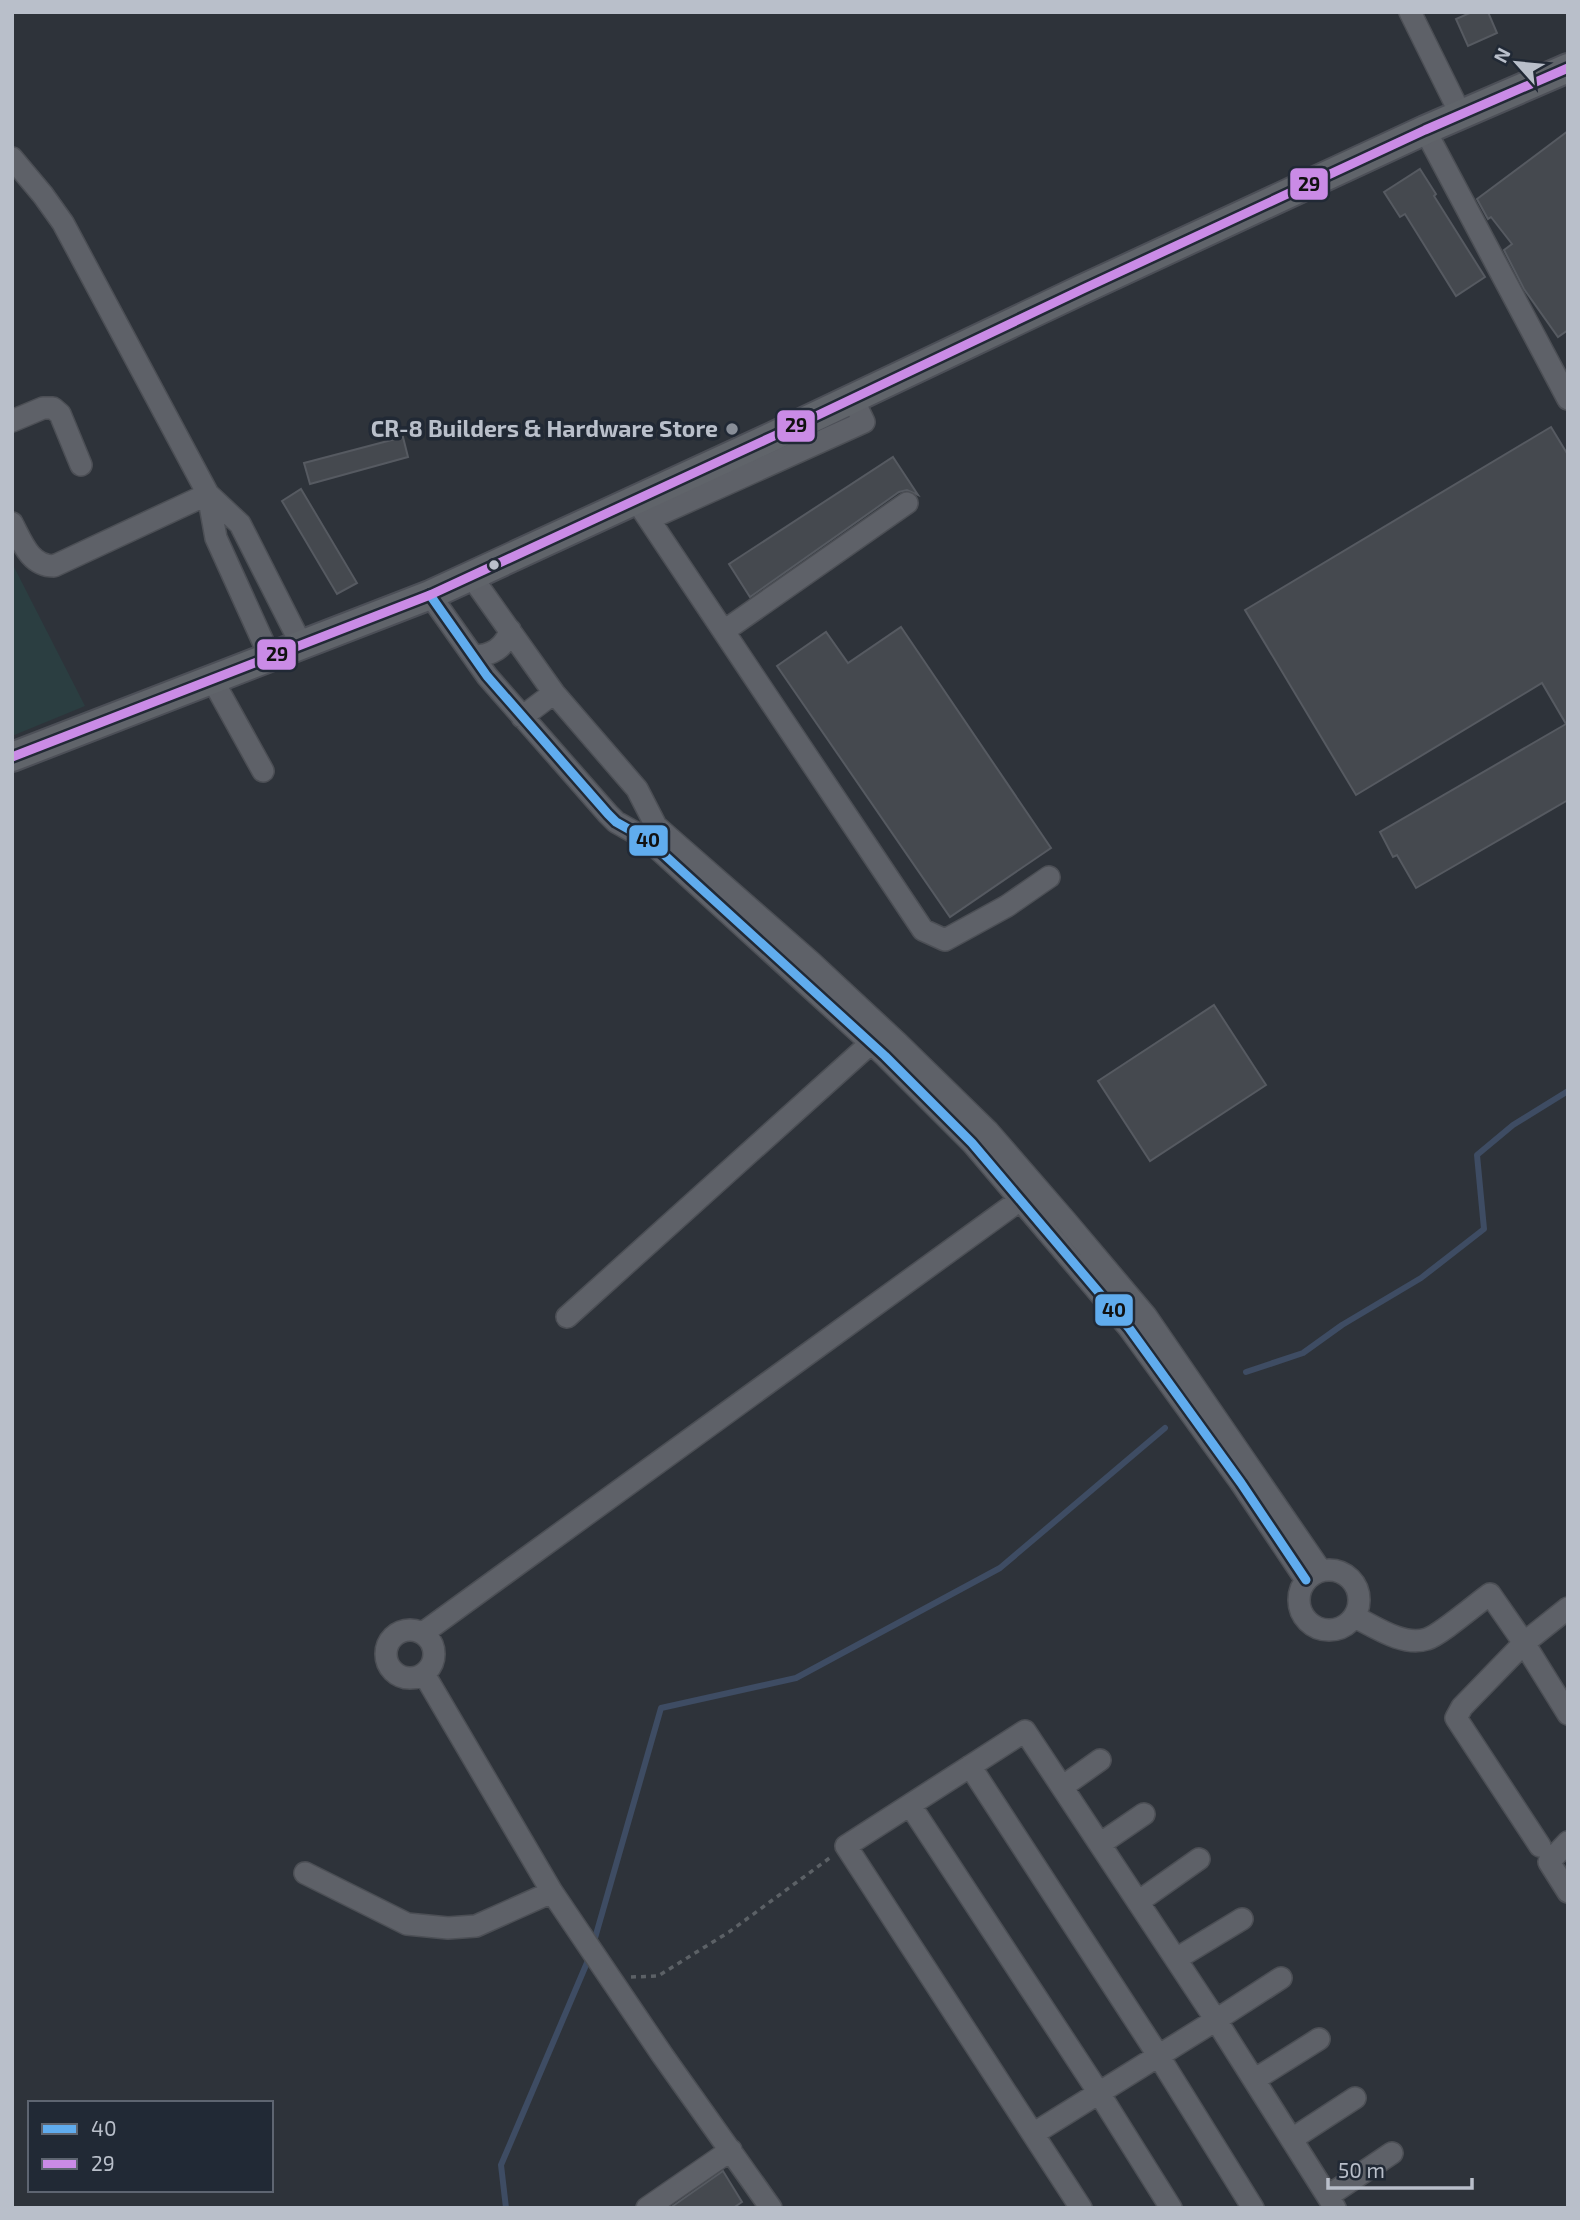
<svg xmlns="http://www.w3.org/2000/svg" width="1580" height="2220" viewBox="0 0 1580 2220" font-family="'Exo 2',sans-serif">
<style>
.green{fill:#2b3e41}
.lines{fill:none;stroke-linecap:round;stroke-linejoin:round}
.stream{stroke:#3e4c63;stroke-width:6}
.building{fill:#45494f;stroke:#565a61;stroke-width:2}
.minor-casing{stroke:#4c4f55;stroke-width:24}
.major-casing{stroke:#4c4f57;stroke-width:32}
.path{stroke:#5c6166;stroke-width:3.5;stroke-dasharray:5 5;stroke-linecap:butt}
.minor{stroke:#5e6168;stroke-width:21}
.major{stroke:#60646a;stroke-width:28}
.bus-1-casing{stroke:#212935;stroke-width:14}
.bus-2-casing{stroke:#212935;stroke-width:14}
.bus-1{stroke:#60acee;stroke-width:9}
.bus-2{stroke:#ca8be6;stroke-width:9}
.poi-dot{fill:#888e98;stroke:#212935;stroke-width:2.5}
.bus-dot{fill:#b9bfca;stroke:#212935;stroke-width:2.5}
.labels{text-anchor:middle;stroke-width:7;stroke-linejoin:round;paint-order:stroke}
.poi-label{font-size:23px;font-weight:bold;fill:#b9bfca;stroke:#212935;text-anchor:end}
.line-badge{stroke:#212935;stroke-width:2.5}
.pale-badge-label{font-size:19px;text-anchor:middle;font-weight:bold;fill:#111}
</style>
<rect width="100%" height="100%" fill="#2e333a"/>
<path class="green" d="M12 563 85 706 12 736Z"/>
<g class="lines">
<path class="stream" d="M1246 1372 1303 1353 1342 1325 1421 1278 1484 1229 1477 1155 1513 1125 1568 1091
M593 1945 661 1708 796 1678 1000 1568 1165 1428
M506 2208 501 2165 589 1958"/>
</g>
<path class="building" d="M1472 12H1488L1497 33 1468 46 1456 19Z
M1568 131V330L1558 337 1524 289 1504 250 1512 244 1491 217 1488 219 1477 199Z
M1420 169 1436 194 1434 196 1485 277 1456 296 1405 214 1400 217 1384 192Z
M1551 427 1568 455V800L1416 888 1397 855 1393 857 1380 832 1566 724 1542 683 1356 795 1245 610Z
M403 437 408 457 310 484 304 463Z
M893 457 918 495 907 490 899 492 750 597 729 564Z
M301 489 357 583 337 594 282 501Z
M901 627 1051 848 950 917 777 666 826 632 848 663Z
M1214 1005 1266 1085 1150 1161 1098 1081Z
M723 2171 742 2202 733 2208H670Z"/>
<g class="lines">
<g class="minor-casing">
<path id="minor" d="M1410 12 1461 115
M1425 130 1568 399
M12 158 43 195 63 223 208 494 216 538 270 657
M12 421 43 408H53L60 414 81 465
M208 494 240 524 301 644
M636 500 923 930 945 940 1007 906 1049 877
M649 519 864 422 853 399
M12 523C22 542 30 566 54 566L208 494
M471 576 554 693 637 789 656 826 811 962 899 1044 988 1131 1066 1221 1146 1316 1321 1571
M430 595 487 676 608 814 616 822 648 840 885 1056 972 1143 1129 1328 1241 1483 1306 1580
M724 631 907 503
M473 656C491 656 505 648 510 630
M212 679 263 771
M522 717 554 693
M567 1317 871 1043
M1299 1600a30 30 0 1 1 60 0a30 30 0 1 1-60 0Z
M1355 1617C1375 1627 1404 1647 1427 1639 1440 1635 1476 1604 1490 1594L1524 1643 1568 1608
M386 1654a24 24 0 1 1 48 0a24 24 0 1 1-48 0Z
M423 1633 1031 1192
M424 1674 552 1892 663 2056 771 2208
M970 1766 1158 2055 1253 2208
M1062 1787 1100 1760
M910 1805 1099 2093 1171 2208
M1568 1842 1549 1862 1568 1892
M1100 1844 1144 1814
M1540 1846 1456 1718 1462 1707 1524 1643 1568 1714
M305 1873 407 1924 448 1928 476 1926 552 1892
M1138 1902 1199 1859
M1176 1959 1242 1919
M1254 2080 1319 2039
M1033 2134 1216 2020 1335 2208
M1292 2139 1355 2098
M1328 2196 1392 2153
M647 2208 731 2150
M1081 2208 846 1846 1025 1731 1216 2020 1281 1978"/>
</g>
<g class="major-casing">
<path id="major" d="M12 757 430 595 774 436 1083 289 1425 130 1568 68"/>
</g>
<path class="path" d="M631 1977 658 1976 729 1932 831 1857"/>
<use href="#minor" class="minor"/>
<use href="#major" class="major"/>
<g class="bus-1-casing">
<path id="bus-1" d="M430 595 487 676 608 814 616 822 648 840 885 1056 972 1143 1129 1328 1241 1483 1306 1580"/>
</g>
<g class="bus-2-casing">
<path id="bus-2" d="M12 757 430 595 774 436 1083 289 1425 130 1568 68"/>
</g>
<use href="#bus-1" class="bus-1"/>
<use href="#bus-2" class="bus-2"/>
</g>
<circle class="poi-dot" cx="732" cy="429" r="7"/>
<circle class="bus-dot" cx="494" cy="565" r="6"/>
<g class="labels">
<g class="poi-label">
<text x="718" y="437">CR-8 Builders &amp; Hardware Store</text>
</g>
</g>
<g class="line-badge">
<rect x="1289" y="167" width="40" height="34" rx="7" fill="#ca8be6"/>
<rect x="776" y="409" width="40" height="34" rx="7" fill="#ca8be6"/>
<rect x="256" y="638" width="41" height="33" rx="7" fill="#ca8be6"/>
<rect x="628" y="824" width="41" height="33" rx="7" fill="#60acee"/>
<rect x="1094" y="1293" width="40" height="34" rx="7" fill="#60acee"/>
</g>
<g class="pale-badge-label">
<text x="1309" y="191">29</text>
<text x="796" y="432">29</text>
<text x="277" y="661">29</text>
<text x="648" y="847">40</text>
<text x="1114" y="1317">40</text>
</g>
<rect width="1580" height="2220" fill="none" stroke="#b9bfca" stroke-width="28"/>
<rect x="28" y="2101" width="245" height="91" fill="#212935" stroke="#5e6571" stroke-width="2"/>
<rect x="42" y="2124" width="35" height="10" fill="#60acee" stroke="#5e6571" stroke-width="2"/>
<text x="91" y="2136" font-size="21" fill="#b9bfca">40</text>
<rect x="42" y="2159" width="35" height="10" fill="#ca8be6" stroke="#5e6571" stroke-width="2"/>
<text x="91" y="2171" font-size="21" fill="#b9bfca">29</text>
<g transform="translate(1517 63) rotate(297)" stroke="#212935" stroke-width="5" paint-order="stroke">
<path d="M0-5L12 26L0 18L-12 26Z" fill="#b9bfca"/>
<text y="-10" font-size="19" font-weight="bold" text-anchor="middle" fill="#b9bfca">N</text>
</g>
<path d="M1328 2178v10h144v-10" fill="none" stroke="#b9bfca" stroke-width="3.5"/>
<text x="1338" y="2178" font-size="21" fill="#b9bfca" stroke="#212935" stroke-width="5" paint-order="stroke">50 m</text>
</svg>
